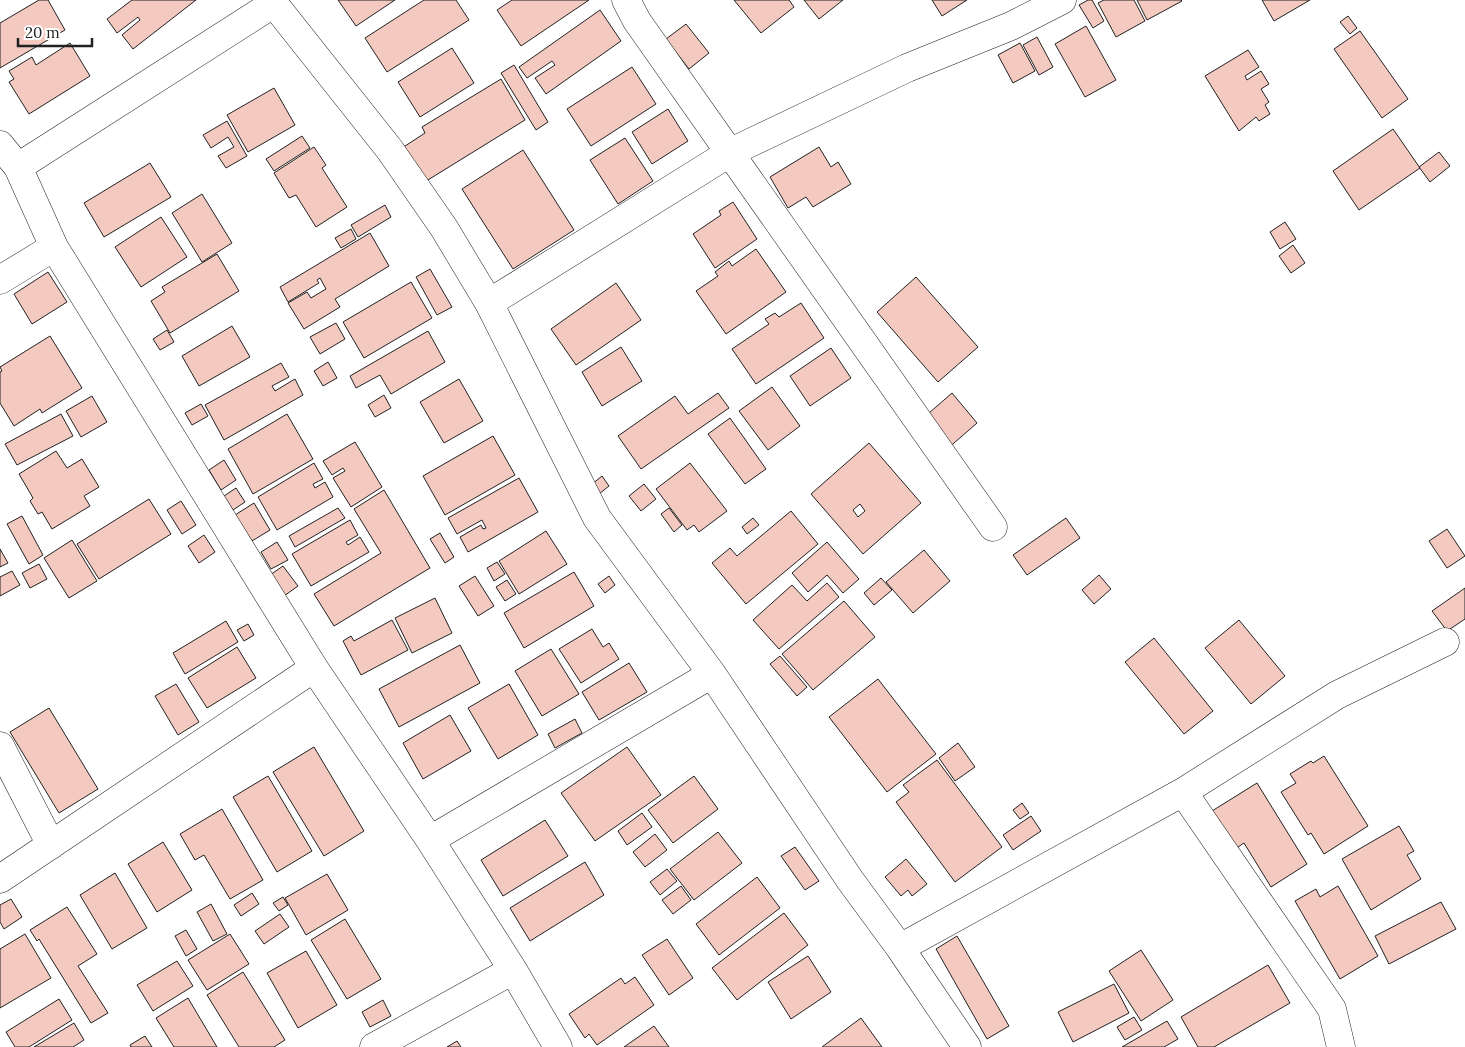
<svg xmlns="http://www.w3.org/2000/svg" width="1465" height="1047" viewBox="0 0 1465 1047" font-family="Lora,serif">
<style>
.building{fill:#f3c9c0;stroke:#222;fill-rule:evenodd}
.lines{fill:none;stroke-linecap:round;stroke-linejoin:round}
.minor-casing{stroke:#222;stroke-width:29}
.minor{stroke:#fff;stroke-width:28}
</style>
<rect width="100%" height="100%" fill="#fff"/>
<path class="building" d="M39 0H48L65 30 0 68V23Z
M132 0H196L133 49 122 35 140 20 138 17 117 33 107 19Z
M338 0H395L356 26Z
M424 0H456L469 20 387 72 365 38Z
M512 0H589L521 46 497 10Z
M734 0H789L794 7 761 33Z
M804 0H843L819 19Z
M932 0H967L942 16Z
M1088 0H1092L1104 21 1093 28 1079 5Z
M1104 0H1134L1145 21 1116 37 1098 3Z
M1137 0H1181L1182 1 1147 20Z
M1262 0H1310L1274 21Z
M600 10 621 41 546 94 535 78 555 65 552 61 527 78 519 67Z
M1348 16 1357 28 1350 34 1340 22Z
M686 24 709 53 689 69 666 39Z
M1086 26 1116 80 1085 97 1055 44Z
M1360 31 1408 99 1382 118 1334 49Z
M1037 37 1053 67 1039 75 1023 45Z
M70 43 90 76 29 114 9 82 14 79 9 71 32 57 36 65Z
M1020 43 1035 71 1013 83 998 55Z
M452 48 474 83 420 117 398 82Z
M1248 50 1259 67 1245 76 1247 80 1261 71 1269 84 1261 89 1269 102 1265 105 1270 114 1259 121 1256 117 1239 131 1205 76Z
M514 65 548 122 536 130 501 73Z
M632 67 656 104 591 146 567 109Z
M501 79 525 120 423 183 402 148 425 133 422 127Z
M274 88 295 125 248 152 227 115Z
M668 109 688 141 652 164 632 132Z
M227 121 247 156 226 168 218 156 234 147 228 137 211 148 203 135Z
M1393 129 1420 168 1359 210 1333 171Z
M302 136 310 148 274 171 266 159Z
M625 138 653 181 618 204 590 160Z
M314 147 326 165 322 168 347 207 316 227 296 195 289 198 274 173Z
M819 147 831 167 838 162 851 184 813 207 806 197 788 208 770 177Z
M523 150 574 230 513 269 462 189Z
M1439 152 1450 166 1430 182 1419 167Z
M150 163 171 197 104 237 84 203Z
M202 194 232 243 202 262 172 213Z
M733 202 757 239 715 268 693 234 721 215 719 211Z
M385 205 391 217 358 237 351 225Z
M161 217 187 257 141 287 115 247Z
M1285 222 1296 239 1280 249 1270 232Z
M351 229 356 239 341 248 335 238Z
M370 233 389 266 335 299 340 307 304 329 288 303 307 292 311 298 326 289 320 278 317 280 319 283 288 302 280 287Z
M1293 245 1305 263 1291 273 1279 256Z
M756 249 786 292 726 334 696 291 718 276 715 272 729 261 732 266Z
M217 254 239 291 170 333 151 301 165 292 162 287Z
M430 269 452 307 437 315 416 277Z
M48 272 67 302 32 324 14 294Z
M916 277 978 347 938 382 877 312Z
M411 282 432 318 364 358 343 322Z
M616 283 641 320 576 365 551 329Z
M801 303 824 338 756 384 732 349 769 324 765 319 775 313 779 317Z
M336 323 345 339 320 354 310 337Z
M232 326 250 357 199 386 182 356Z
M167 330 174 342 160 350 153 339Z
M428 331 445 362 391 394 380 375 356 388 350 376Z
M50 336 82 388 42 413 40 409 14 426 0 403V372L2 371 0 367Z
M621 347 642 381 602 406 582 372Z
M831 348 851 378 810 406 790 376Z
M328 362 337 378 323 386 314 371Z
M281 363 289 377 272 386 275 391 295 379 303 395 224 440 205 405Z
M459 379 483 421 444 443 420 402Z
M772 387 800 426 768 450 739 411Z
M718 393 729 408 641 469 618 436 675 396 688 414Z
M952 393 977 423 946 450 921 420Z
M384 395 391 408 375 417 368 405Z
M92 396 107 422 81 437 66 411Z
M201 404 208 416 192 425 185 413Z
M61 414 73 436 17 465 5 444Z
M287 414 313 459 253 494 228 449Z
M730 418 766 469 745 484 708 434Z
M493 436 515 475 445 515 423 476Z
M355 442 382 487 351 507 333 478 345 471 343 468 332 475 323 461Z
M869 443 921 503 863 554 811 494ZM860 504 865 511 858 517 853 510Z
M56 451 67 468 82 459 99 487 84 496 90 506 52 529 42 512 38 514 30 501 33 498 19 474Z
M224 460 236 480 221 490 209 470Z
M314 463 323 479 313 484 315 488 325 482 333 497 277 530 258 497Z
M690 463 727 511 699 532 694 525 687 530 656 489Z
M602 476 609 486 599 494 591 485Z
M519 478 538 512 468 552 460 537 481 525 483 529 486 528 482 520 457 534 448 518Z
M644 484 656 499 641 511 629 496Z
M236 488 245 502 233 510 224 496Z
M384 490 430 568 334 626 314 594 381 553 354 509Z
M149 499 171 534 99 579 77 544Z
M181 501 196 525 182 534 167 510Z
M254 503 270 530 252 541 235 515Z
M338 508 345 518 295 547 289 536Z
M669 508 682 525 674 532 661 514Z
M791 511 818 544 746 604 712 563 730 548 737 556Z
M22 516 43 555 29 564 7 524Z
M753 518 759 525 747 534 742 527Z
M1066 518 1080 538 1027 575 1013 555Z
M350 520 358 535 346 542 348 545 360 537 369 552 311 586 292 554Z
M1447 529 1465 556 1447 568 1429 541Z
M546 531 567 564 519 594 499 561Z
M440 533 454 557 445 563 430 539Z
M204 535 215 552 199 563 188 546Z
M72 540 97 581 69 598 44 558Z
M277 542 288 560 271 569 261 552Z
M827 542 859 579 843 593 827 575 808 592 792 573Z
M0 549 8 563 0 567Z
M924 550 950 581 913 613 886 582Z
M497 562 505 574 494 581 487 568Z
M39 564 47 579 30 588 22 573Z
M283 566 298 586 284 596 270 575Z
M12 571 20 585 0 596V577Z
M574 572 594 606 524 648 504 613Z
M1099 575 1111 589 1094 604 1082 590Z
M475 576 494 606 478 616 459 586Z
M609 576 615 585 605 593 598 584Z
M881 578 892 590 874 605 864 593Z
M507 580 516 594 505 601 496 587Z
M827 583 839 597 779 649 753 620 792 585 807 601Z
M1465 588V619L1447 631 1432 611Z
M435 598 452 633 412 653 395 618Z
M844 601 875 637 813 690 782 654Z
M392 620 408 650 361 675 343 641 351 636 354 641Z
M1239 620 1285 676 1251 704 1205 648Z
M226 621 238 642 185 674 173 653Z
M248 624 254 635 244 641 237 630Z
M592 629 603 647 609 643 619 659 581 683 559 649Z
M1154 638 1213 711 1184 734 1125 662Z
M460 645 480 683 399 727 379 689Z
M237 647 256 678 207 708 188 678Z
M551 649 579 694 542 716 515 671Z
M780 656 807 687 797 696 770 664Z
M629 663 647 692 599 720 582 692Z
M878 679 936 754 887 792 829 717Z
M176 684 199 722 178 735 155 696Z
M509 684 538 735 498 759 468 708Z
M49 708 98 789 59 813 10 732Z
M450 715 471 751 423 779 403 743Z
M575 719 582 733 555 748 548 734Z
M958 743 975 767 955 781 939 758Z
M314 747 364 831 324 856 273 772Z
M627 747 661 795 595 841 561 793Z
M1324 756 1368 826 1324 854 1311 833 1308 835 1281 792 1296 783 1290 774 1311 761 1313 763Z
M937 760 1002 847 955 882 896 802 909 792 903 785Z
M268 776 312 851 277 872 233 797Z
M694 776 718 809 673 843 648 810Z
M1257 783 1307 864 1271 887 1244 843 1235 849 1212 811Z
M1022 803 1029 813 1020 819 1013 810Z
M222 809 263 880 230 899 204 855 195 860 180 834Z
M642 813 652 827 627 845 618 831Z
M1031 816 1041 831 1013 850 1003 835Z
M545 820 568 856 503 896 481 860Z
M1399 826 1414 851 1407 855 1421 879 1371 910 1342 859Z
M718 832 742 863 694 900 670 869Z
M655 834 667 850 645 867 633 852Z
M163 842 192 890 157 912 128 864Z
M795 847 819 881 805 890 781 856Z
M906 859 927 884 912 896 908 890 901 896 885 877Z
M585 862 604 895 530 941 510 908Z
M667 869 677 881 660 895 650 882Z
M115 873 147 928 112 949 80 895Z
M327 874 348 910 306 935 285 898Z
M757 877 780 908 719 955 696 924Z
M681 886 691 900 673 914 662 900Z
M1338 886 1378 956 1340 979 1295 901 1316 889 1320 897Z
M252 893 259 904 241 916 234 905Z
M283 897 288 905 279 911 273 903Z
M11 899 22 917 4 929 0 922V905Z
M1441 902 1456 929 1389 964 1375 936Z
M211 904 227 934 213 941 197 912Z
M67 907 97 954 78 966 108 1013 91 1023 39 939 37 941 30 930Z
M784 913 808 945 737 1000 712 968Z
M280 914 289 927 264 944 255 931Z
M345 919 381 979 347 999 311 940Z
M186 930 197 949 186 956 175 936Z
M25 934 51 978 0 1008V949Z
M230 934 249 964 207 990 188 960Z
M957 936 1009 1026 987 1039 936 949Z
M667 939 693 978 669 995 642 955Z
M1141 950 1173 1000 1141 1021 1109 971Z
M306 951 337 1005 298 1028 267 973Z
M808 956 831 992 791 1019 768 982Z
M177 961 193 986 153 1011 137 985Z
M1268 965 1290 1003 1214 1047H1198L1181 1017Z
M243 972 285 1040 274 1047H239L207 995Z
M635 977 654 1005 597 1045 589 1034 585 1038 569 1014 621 978 625 984Z
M1114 984 1129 1013 1073 1042 1058 1012Z
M188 998 217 1047H174L156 1018Z
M59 999 72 1020 29 1047H15L6 1032Z
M383 1000 391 1016 370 1027 362 1012Z
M1134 1017 1142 1030 1125 1040 1117 1027Z
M861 1018 882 1047H822Z
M1167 1021 1178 1039 1164 1047H1122Z
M74 1023 84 1040 73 1047H34Z
M654 1026 669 1047H624Z
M145 1036 152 1047H131L130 1045Z
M457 1041 461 1047H447Z"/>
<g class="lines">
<g class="minor-casing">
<path id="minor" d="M271 0 390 150 444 228 489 303 597 518 712 674 850 880 900 948 967 1047
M626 0 637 21 993 527
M0 145 18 167 54 247 314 668 430 840 513 970 558 1047
M18 167 273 4
M0 280 54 247
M489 303 731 152 907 68 1011 26 1062 0
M0 746 51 845
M1183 792 1332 1009 1341 1047
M430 840 712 674
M0 879 314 668
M900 948 1183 792 1337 695 1445 642
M374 1047 513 970"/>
</g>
<use href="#minor" class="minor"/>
</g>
<path d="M18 38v8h74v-8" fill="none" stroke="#222222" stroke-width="2.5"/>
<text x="25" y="38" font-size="15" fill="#222222" stroke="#ffffff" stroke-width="4" paint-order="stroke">20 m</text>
</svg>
